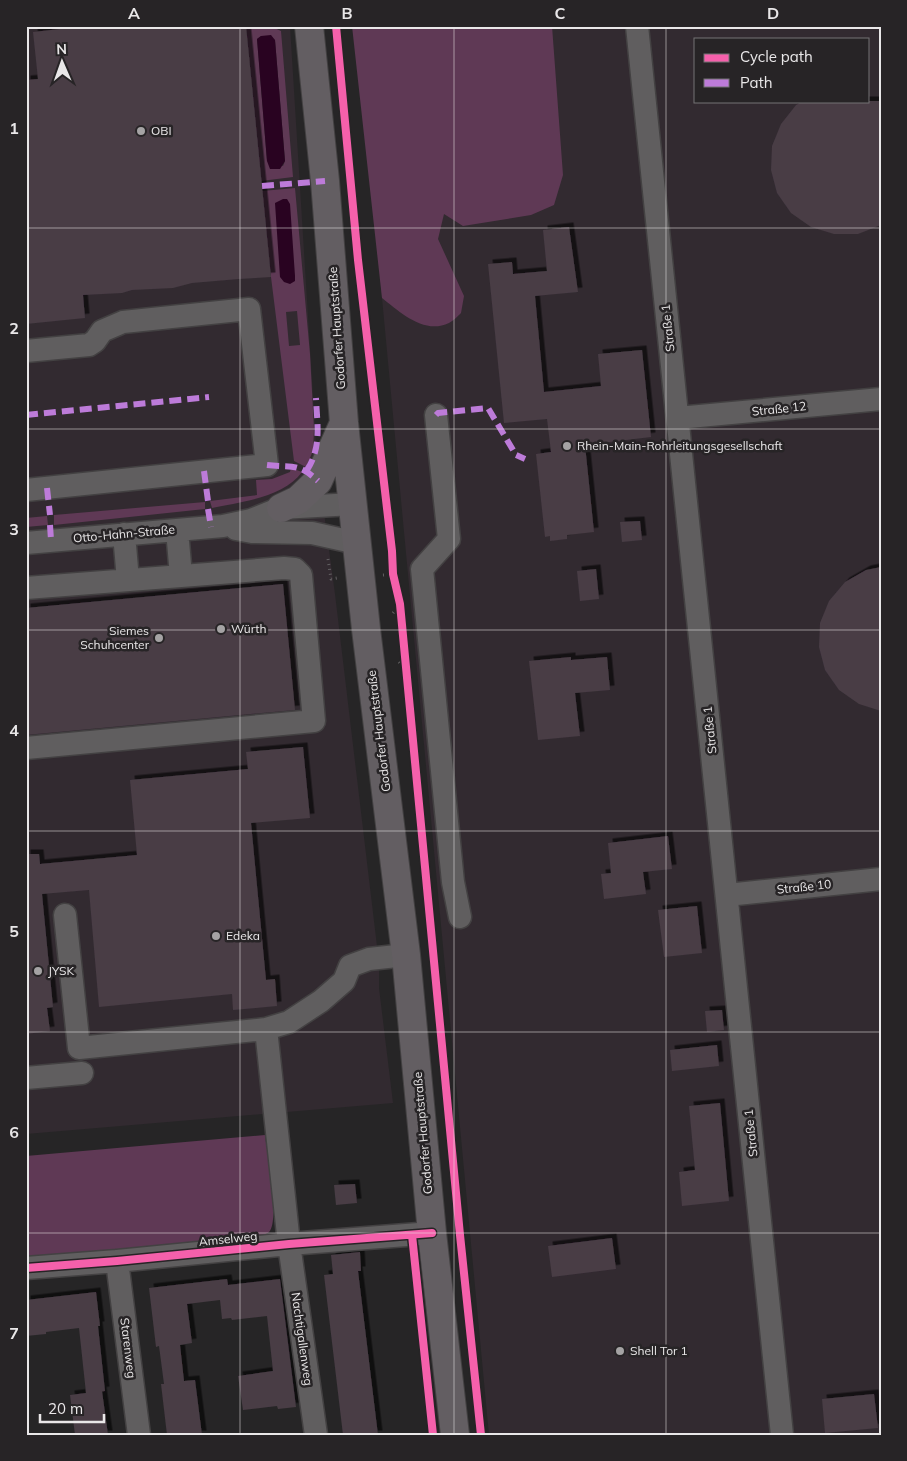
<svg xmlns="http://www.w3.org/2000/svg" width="907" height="1461" viewBox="0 0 907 1461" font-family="Mulish,sans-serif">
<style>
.built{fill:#322a30;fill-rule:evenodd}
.green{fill:#5f3955;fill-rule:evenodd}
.water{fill:#290321}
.building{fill:#483c45;filter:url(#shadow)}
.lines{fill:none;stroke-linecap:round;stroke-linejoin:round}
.minor-casing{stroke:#434142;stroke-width:25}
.major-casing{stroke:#434142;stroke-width:30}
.path{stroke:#626062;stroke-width:3;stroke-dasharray:1 4;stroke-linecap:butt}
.minor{stroke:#605e5f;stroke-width:22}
.major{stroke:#635e62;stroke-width:28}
.quiet{stroke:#bd7bd9;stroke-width:6;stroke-dasharray:12 6;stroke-linecap:butt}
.cycleway-casing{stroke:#272426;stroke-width:11}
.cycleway{stroke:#f560ab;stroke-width:8}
.grid{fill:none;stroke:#e9e7e8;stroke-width:1;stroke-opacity:0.55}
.poi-dot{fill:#a5a3a4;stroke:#272426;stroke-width:2}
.labels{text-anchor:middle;stroke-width:5;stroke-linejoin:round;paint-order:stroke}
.poi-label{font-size:12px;fill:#e9e7e8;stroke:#272426;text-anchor:start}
.street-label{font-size:12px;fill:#e9e7e8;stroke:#272426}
.neatline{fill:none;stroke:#e9e7e8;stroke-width:2}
.grid-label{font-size:16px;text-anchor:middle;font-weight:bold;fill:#e9e7e8}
</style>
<defs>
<filter id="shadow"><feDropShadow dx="4.5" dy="-4.5" stdDeviation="0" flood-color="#0009"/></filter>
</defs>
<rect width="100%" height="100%" fill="#262526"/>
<path class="built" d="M26 26H290L317 461 335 594 379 963V988L393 1103 26 1134Z
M359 26H881V1435H489L382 298ZM696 39H868V101H696Z"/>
<path class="green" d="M246 26H270L281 31 293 177 261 181ZM261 36 275 40 285 161 283 166 267 161 257 39Z
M352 26H552L563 175 554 205 531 215 463 226 444 214 438 239 464 296 461 313C458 316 453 321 449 323 424 335 400 312 382 298Z
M295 188 310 354 314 429 313 451 306 467 294 461 271 277 262 191ZM297 311 300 345 289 346 286 312Z
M291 468 302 472C283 498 240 502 212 508L210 501 257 495 256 480 272 479 290 472Z
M205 502V509L54 525V515Z
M47 516 48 525 26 527V518Z
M265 1135C267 1152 280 1221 269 1232 267 1234 261 1235 259 1237L26 1257V1156Z"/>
<path class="water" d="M271 35 275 40 285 161 280 169H270L267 161 257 39 261 36Z
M283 199H287L290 204 295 276V281L290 284 284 282 280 277 275 203Z"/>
<path class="building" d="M87 26H246L271 277 239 279 192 283 173 288 132 290 122 293 83 295 85 318 26 324V80L38 79 33 32Z
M803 101H881V225L858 234H834L811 227 791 213 777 193 771 170 772 146 781 124 796 105Z
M569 227 578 292 535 296 544 392 601 386 598 354 642 350 651 437 585 445 594 532 567 535V539L550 541V536L545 537 536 454 551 452 547 419 504 423 488 264 512 262 513 274 547 271 543 230Z
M640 521 642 540 622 542 620 522Z
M881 567V711L859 704 839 690 825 670 819 647 820 623 829 601 845 582 866 570Z
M596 569 599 599 580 601 577 571Z
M283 584 295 710 26 735V608Z
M571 657V660L607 657 610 690 575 693 580 736 538 740 529 661Z
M303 747 310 818 251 823 266 980 275 979 277 1006 233 1010 232 994 99 1007 89 890 42 894 53 1007 47 1008 50 1031 26 1034V854H39L40 864 137 855 130 780 248 769 246 752Z
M668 836 672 869 643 872 646 894 604 899 601 874 611 873 608 843Z
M697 906 702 953 664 957 658 910Z
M722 1010 724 1030 707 1032 705 1011Z
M717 1045 719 1066 672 1071 670 1050Z
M720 1103 729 1201 682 1206 679 1172 695 1170 689 1106Z
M355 1184 357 1203 336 1205 334 1185Z
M612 1238 616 1269 552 1277 548 1246Z
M360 1252 361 1271H358L378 1435H343L324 1275 333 1274 331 1255Z
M227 1279 228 1285 280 1279 296 1407 278 1409 277 1406 243 1410 238 1376 273 1371 267 1316 232 1320 231 1318 222 1319 220 1300 187 1304 192 1343 180 1345 184 1381 195 1380 202 1435H167L161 1384H164L159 1346 156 1347 149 1288Z
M96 1292 100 1326H98L105 1391 98 1392 102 1391 108 1435H75L70 1395 86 1393 79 1328 46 1332V1334L26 1336V1300Z
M874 1394 878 1428 825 1433 822 1399Z"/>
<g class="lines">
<g class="minor-casing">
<path id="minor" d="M637 26 782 1435
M26 351 89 345 95 341 102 331 123 322 249 309 267 465 26 490
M436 415 449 539 422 569 453 882 460 917
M678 418 881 399
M236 529 252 532 312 533 357 543
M177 530 181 576
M124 534 128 580
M26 543 223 526 251 520 281 508 353 504
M26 588 284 568 295 569 301 575 314 721 26 748
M727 895 881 879
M65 915 79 1048 266 1029 289 1022 321 1001 344 981 350 966 369 959 406 955
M266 1029 289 1244 316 1435
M26 1078 82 1073
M117 1261 139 1435
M26 1268 117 1261 289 1244 432 1233"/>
</g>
<g class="major-casing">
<path id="major" d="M309 26 325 181 344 423 366 629 406 955 432 1233 455 1435
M281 508 298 500 318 481 344 423"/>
</g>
<path class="path" d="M328 559 331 579 337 578
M383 575 393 574
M393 613 400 604
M399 662 407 672"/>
<use href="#minor" class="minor"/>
<use href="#major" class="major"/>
<path class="quiet" d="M262 186 325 181
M26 415 209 397
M436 415 438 413 488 408 516 455 525 459
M267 465C291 468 298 462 318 481
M307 470C322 447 317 424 316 398
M204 471 208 501
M47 488 50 515
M208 509 211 527
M50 525 51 540"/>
<g class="cycleway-casing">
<path id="cycleway" d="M336 26 358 260 392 551 393 574 400 604 460 1235 481 1435
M412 1235 433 1435
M26 1268 117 1261 289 1244 432 1233"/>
</g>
<use href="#cycleway" class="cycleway"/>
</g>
<path class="grid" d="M240 26V1435M454 26V1435M666 26V1435M26 228H881M26 429H881M26 630H881M26 831H881M26 1032H881M26 1233H881"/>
<g class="poi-dot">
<circle cx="141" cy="131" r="5"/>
<circle cx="567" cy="446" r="5"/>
<circle cx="221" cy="629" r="5"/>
<circle cx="159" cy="638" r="5"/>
<circle cx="216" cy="936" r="5"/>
<circle cx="38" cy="971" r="5"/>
<circle cx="620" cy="1351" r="5"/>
</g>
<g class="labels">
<g class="poi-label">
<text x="151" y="135">OBI</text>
<text x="577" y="450">Rhein-Main-Rohrleitungsgesellschaft</text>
<text x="231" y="633">Würth</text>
<text x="149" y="635" text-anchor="end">Siemes<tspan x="149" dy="14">Schuhcenter</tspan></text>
<text x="226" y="940">Edeka</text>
<text x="48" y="975">JYSK</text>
<text x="630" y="1355">Shell Tor 1</text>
</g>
<g class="street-label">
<text transform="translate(337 328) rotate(-94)" y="4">Godorfer Hauptstraße</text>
<text transform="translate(668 328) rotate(-96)" y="4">Straße 1</text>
<text transform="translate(779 409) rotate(-6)" y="4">Straße 12</text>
<text transform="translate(124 534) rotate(-5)" y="4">Otto-Hahn-Straße</text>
<text transform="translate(710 730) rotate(-96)" y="4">Straße 1</text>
<text transform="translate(379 731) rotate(-97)" y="4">Godorfer Hauptstraße</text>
<text transform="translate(804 887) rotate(-6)" y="4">Straße 10</text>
<text transform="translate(423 1133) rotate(-95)" y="4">Godorfer Hauptstraße</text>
<text transform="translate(751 1133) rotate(-96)" y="4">Straße 1</text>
<text transform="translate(228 1239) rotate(-6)" y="4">Amselweg</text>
<text transform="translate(302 1339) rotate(82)" y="4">Nachtigallenweg</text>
<text transform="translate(128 1348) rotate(83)" y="4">Starenweg</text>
</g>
</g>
<rect width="907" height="1461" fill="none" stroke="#272426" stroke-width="55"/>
<rect x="694" y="38" width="175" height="65" fill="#272426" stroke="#757274"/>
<rect x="704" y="54" width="25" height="8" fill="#f560ab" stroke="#757274"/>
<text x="740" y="62" font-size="15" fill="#e9e7e8">Cycle path</text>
<rect x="704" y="79" width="25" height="8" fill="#bd7bd9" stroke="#757274"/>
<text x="740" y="88" font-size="15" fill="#e9e7e8">Path</text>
<g transform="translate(62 62) rotate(358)" stroke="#272426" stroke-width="4" paint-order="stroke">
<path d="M0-4L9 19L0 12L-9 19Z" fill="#e9e7e8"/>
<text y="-8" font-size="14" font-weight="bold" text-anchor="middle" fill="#e9e7e8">N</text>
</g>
<path d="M40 1414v8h64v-8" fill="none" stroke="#e9e7e8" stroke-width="2.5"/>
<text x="48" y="1414" font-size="15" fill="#e9e7e8" stroke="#272426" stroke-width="4" paint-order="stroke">20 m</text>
<rect x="28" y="28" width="852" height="1406" class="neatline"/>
<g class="grid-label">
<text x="134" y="19">A</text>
<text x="347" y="19">B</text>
<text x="560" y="19">C</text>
<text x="773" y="19">D</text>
<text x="14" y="134">1</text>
<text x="14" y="334">2</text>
<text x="14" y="535">3</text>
<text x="14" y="736">4</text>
<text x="14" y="937">5</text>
<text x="14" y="1138">6</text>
<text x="14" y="1339">7</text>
</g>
</svg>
